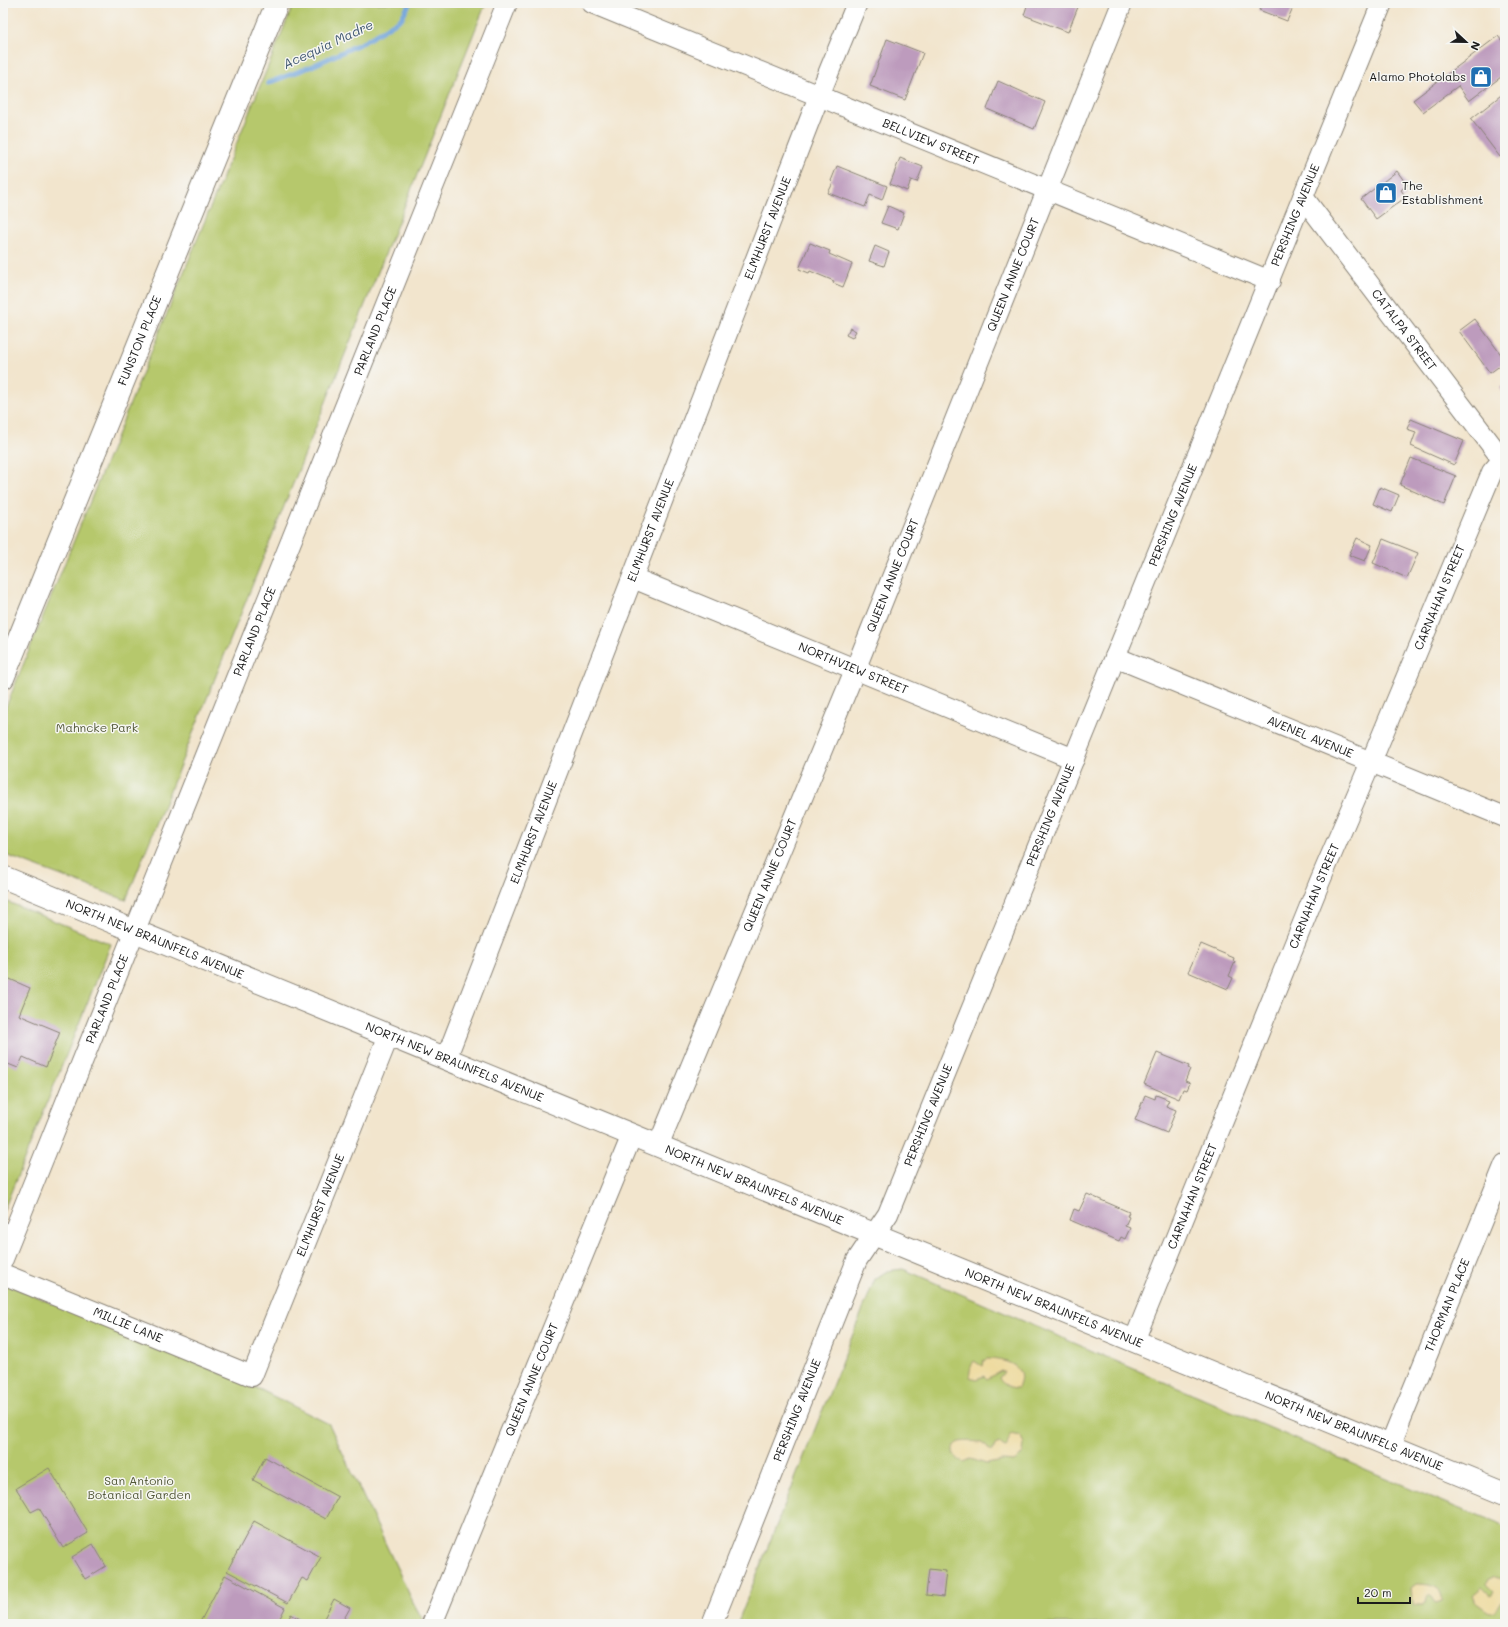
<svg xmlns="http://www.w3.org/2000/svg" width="1508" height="1627" viewBox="0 0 1508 1627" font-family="Mali,sans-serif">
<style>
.green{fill:#b6c86c;stroke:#697244}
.sand{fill:#eeda9e;stroke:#857b5d}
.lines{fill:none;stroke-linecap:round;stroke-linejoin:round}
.stream{stroke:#6da2da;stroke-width:5}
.building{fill:#bd9bbd}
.street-casing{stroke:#878074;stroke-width:22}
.secondary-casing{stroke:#878074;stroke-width:24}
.street{stroke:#fff;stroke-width:20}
.secondary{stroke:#fff;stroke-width:22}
.labels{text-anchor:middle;stroke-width:3;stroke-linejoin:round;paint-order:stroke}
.poi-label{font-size:12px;fill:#1c1c1c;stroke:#f6f6f2;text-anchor:end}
.street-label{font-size:12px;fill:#1c1c1c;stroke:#f6f6f2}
.park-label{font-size:12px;fill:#525838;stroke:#f6f6f2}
.water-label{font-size:13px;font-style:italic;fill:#405871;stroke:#f6f6f2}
</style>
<rect width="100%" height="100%" fill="#f6f6f2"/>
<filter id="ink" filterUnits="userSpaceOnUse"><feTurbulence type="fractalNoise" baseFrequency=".025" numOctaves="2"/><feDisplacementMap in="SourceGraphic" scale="8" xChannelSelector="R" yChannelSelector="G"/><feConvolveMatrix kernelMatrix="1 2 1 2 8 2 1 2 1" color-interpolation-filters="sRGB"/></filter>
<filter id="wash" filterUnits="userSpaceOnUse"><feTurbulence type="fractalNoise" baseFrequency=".012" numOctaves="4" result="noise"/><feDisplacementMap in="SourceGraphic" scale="16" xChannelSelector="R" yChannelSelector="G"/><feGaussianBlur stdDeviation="0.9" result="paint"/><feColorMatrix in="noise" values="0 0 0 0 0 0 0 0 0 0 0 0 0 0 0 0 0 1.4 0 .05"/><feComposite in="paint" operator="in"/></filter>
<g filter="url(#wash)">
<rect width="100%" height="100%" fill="#f2e5cd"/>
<path class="green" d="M294 3H486L126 900 3 854V714Z
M3 900 111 944 3 1212Z
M903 1269 1402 1485 1505 1527V1624H737L875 1279 887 1271Z
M3 1283 261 1390 329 1424 413 1602 425 1624H3Z"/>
<path class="sand" d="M987 1359C1004 1359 1029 1365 1018 1388 1011 1388 1002 1385 999 1378L1004 1372 1001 1371 987 1379 984 1376 976 1379 970 1377C969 1372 971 1365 974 1361L982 1366 983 1361Z
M1010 1434 1020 1436 1024 1443 1023 1453 1014 1462 1003 1461 986 1464 971 1459 964 1462C956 1460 948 1449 957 1443 961 1440 978 1442 983 1442L991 1451H993L995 1445 999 1443 1005 1447 1008 1446Z
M1496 1577 1505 1580C1505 1585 1506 1591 1505 1596 1504 1599 1502 1602 1500 1605 1493 1615 1491 1613 1483 1607 1476 1602 1477 1604 1474 1595L1482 1588 1490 1596 1492 1595 1494 1592 1487 1585 1488 1581Z
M1416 1584C1429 1584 1444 1586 1442 1601L1436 1603 1432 1597 1428 1595 1426 1603 1423 1605H1415L1411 1598 1410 1589Z"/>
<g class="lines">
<path class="stream" d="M268 83 310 67 364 42 401 19 410 3"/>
</g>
<g id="blocks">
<path class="building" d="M1028 3H1068L1078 7 1068 32 1024 15Z
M1262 3H1300L1298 7 1294 5 1287 21 1259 10Z
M1498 36 1505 45V74L1469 101 1458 86 1423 112 1413 100Z
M887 39 923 53 905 100 870 86Z
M998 81 1045 102 1034 129 987 109Z
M1505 92V154L1500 157 1471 119Z
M900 158 923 167 917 182 911 180 907 191 890 184Z
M837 166 887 186 882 200 870 195 865 207 828 193 833 183 831 181Z
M1397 171 1407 185 1401 190 1406 197 1376 219 1361 199Z
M888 206 904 213 898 229 881 223Z
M810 243 830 251 829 254 852 264 843 287 833 283 834 281 810 271 809 273 799 269Z
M875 246 889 252 884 266 869 261Z
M1475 319 1505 360V362L1490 373 1459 331Z
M850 328 856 331 852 338 846 335Z
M1505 384V395L1500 388Z
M1411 419 1464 441 1454 465 1411 446 1416 432 1407 429Z
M1411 458 1456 476 1444 505 1400 485Z
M1380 487 1399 495 1392 512 1373 504Z
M1357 538 1372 545 1365 561 1349 555Z
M1383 539 1418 553 1407 578 1373 563Z
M1201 944 1234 958 1233 961 1235 962 1229 976 1233 978 1228 989 1188 972Z
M3 976 30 988 19 1015 60 1032 46 1067 23 1057 18 1068 3 1062Z
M1157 1053 1189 1066 1188 1068 1190 1069 1185 1081 1190 1083 1187 1090 1183 1089 1179 1099 1144 1084Z
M1145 1095 1155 1099 1156 1095 1169 1100 1166 1106 1176 1110 1167 1133 1135 1120Z
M1087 1194 1129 1212 1127 1216 1129 1217 1125 1226 1130 1228 1125 1239 1121 1237 1119 1241 1070 1220 1074 1209 1079 1211Z
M265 1457 338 1497 326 1519 253 1480Z
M49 1468 88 1533 63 1548 39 1508 31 1512 16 1488Z
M254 1521 321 1557 308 1581 302 1578 288 1603 227 1571Z
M93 1544 106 1566 85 1579 72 1557Z
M929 1569 946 1571 943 1597 926 1595Z
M225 1575 285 1608 277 1624H199Z
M334 1599 350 1608 341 1624H321Z
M291 1614 309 1624H286Z"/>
</g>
</g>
<g filter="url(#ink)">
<use href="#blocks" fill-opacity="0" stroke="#878074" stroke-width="1"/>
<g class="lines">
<g class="street-casing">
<g id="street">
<path id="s1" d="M592 3 1270 281"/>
<path id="s2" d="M1303 197 1505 463"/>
<path id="s3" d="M633 578 1074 759"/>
<path id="s4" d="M1115 657 1505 817"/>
<path id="s5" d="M446 1059 819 96 857 3"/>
<path id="s6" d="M658 1146 855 670 1122 3"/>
<path id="s7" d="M3 1259 507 3"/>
<path id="s8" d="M3 1274 252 1376 389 1035"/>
<path id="s9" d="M1134 1341 1320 881 1371 762 1492 472 1505 457"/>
<path id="s10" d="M1390 1446 1505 1164"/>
<path id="s11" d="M432 1624 632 1135"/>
<path id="s12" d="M712 1624 857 1260 888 1214 1382 3"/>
</g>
</g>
<g class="secondary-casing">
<g id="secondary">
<path id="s13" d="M3 678 277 3"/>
<path id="s14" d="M3 877 1505 1493"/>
</g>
</g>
<use href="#street" class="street"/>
<use href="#secondary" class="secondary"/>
</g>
</g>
<defs>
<g id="shop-square" transform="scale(1.15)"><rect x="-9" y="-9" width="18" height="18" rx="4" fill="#1f6fb2" stroke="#f6f6f2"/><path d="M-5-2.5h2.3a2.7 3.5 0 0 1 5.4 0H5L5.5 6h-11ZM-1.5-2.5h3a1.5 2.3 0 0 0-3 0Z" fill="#fff"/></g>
</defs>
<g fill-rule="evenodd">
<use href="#shop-square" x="1481" y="77"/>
<use href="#shop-square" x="1386" y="193"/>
</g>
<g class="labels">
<g class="poi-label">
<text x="1466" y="81">Alamo Photolabs</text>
<text x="1402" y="190" text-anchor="start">The<tspan x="1402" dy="14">Establishment</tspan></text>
</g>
<g class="street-label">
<text dy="4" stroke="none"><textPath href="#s1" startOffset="366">BELLVIEW STREET</textPath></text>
<text dy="4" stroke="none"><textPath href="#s12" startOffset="1526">PERSHING AVENUE</textPath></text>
<text dy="4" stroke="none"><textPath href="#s5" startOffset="891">ELMHURST AVENUE</textPath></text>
<text dy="4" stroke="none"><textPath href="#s6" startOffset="941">QUEEN ANNE COURT</textPath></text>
<text dy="4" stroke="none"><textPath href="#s7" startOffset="1000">PARLAND PLACE</textPath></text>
<text dy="4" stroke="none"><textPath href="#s2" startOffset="167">CATALPA STREET</textPath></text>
<text dy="4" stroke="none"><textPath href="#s13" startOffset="364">FUNSTON PLACE</textPath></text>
<text dy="4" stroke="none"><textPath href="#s12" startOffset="1202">PERSHING AVENUE</textPath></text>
<text dy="4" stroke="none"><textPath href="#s5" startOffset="567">ELMHURST AVENUE</textPath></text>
<text dy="4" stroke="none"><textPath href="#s6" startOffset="617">QUEEN ANNE COURT</textPath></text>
<text dy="4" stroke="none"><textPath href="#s9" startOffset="804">CARNAHAN STREET</textPath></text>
<text dy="4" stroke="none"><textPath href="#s7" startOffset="676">PARLAND PLACE</textPath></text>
<text dy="4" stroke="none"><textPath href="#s3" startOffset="238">NORTHVIEW STREET</textPath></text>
<text dy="4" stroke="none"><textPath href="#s4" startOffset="211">AVENEL AVENUE</textPath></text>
<text dy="4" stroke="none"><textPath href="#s12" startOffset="878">PERSHING AVENUE</textPath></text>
<text dy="4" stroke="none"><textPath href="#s5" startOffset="243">ELMHURST AVENUE</textPath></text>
<text dy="4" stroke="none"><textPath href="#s6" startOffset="293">QUEEN ANNE COURT</textPath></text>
<text dy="4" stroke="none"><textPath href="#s9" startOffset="480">CARNAHAN STREET</textPath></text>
<text dy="4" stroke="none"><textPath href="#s14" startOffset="164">NORTH NEW BRAUNFELS AVENUE</textPath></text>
<text dy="4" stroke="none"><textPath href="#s7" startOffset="280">PARLAND PLACE</textPath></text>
<text dy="4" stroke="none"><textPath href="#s14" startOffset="488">NORTH NEW BRAUNFELS AVENUE</textPath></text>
<text dy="4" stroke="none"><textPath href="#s12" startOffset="554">PERSHING AVENUE</textPath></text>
<text dy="4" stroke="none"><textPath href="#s14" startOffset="812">NORTH NEW BRAUNFELS AVENUE</textPath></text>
<text dy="4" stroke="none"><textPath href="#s9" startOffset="156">CARNAHAN STREET</textPath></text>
<text dy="4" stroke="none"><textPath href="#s8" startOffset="453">ELMHURST AVENUE</textPath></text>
<text dy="4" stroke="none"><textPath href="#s10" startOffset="152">THORMAN PLACE</textPath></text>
<text dy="4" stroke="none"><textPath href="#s14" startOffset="1136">NORTH NEW BRAUNFELS AVENUE</textPath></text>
<text dy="4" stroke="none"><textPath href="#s8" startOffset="135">MILLIE LANE</textPath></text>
<text dy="4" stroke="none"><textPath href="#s11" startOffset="264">QUEEN ANNE COURT</textPath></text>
<text dy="4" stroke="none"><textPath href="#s12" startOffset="230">PERSHING AVENUE</textPath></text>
<text dy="4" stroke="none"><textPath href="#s14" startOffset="1460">NORTH NEW BRAUNFELS AVENUE</textPath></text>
</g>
<g class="park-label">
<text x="97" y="732">Mahncke Park</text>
<text x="139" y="1485">San Antonio<tspan x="139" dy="14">Botanical Garden</tspan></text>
</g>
<g class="water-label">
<text transform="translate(328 44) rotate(-25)" y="5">Acequia Madre</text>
</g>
</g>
<rect width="1508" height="1627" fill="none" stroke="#f6f6f2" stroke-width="16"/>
<g transform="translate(1466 42) rotate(112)" stroke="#f6f6f2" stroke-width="3" paint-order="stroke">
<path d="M0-3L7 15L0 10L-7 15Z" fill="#1c1c1c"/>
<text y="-6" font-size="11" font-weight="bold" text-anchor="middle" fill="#1c1c1c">N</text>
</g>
<path d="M1358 1597v6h52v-6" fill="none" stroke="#1c1c1c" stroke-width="2"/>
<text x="1364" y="1597" font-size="12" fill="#1c1c1c" stroke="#f6f6f2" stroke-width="3" paint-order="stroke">20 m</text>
</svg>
